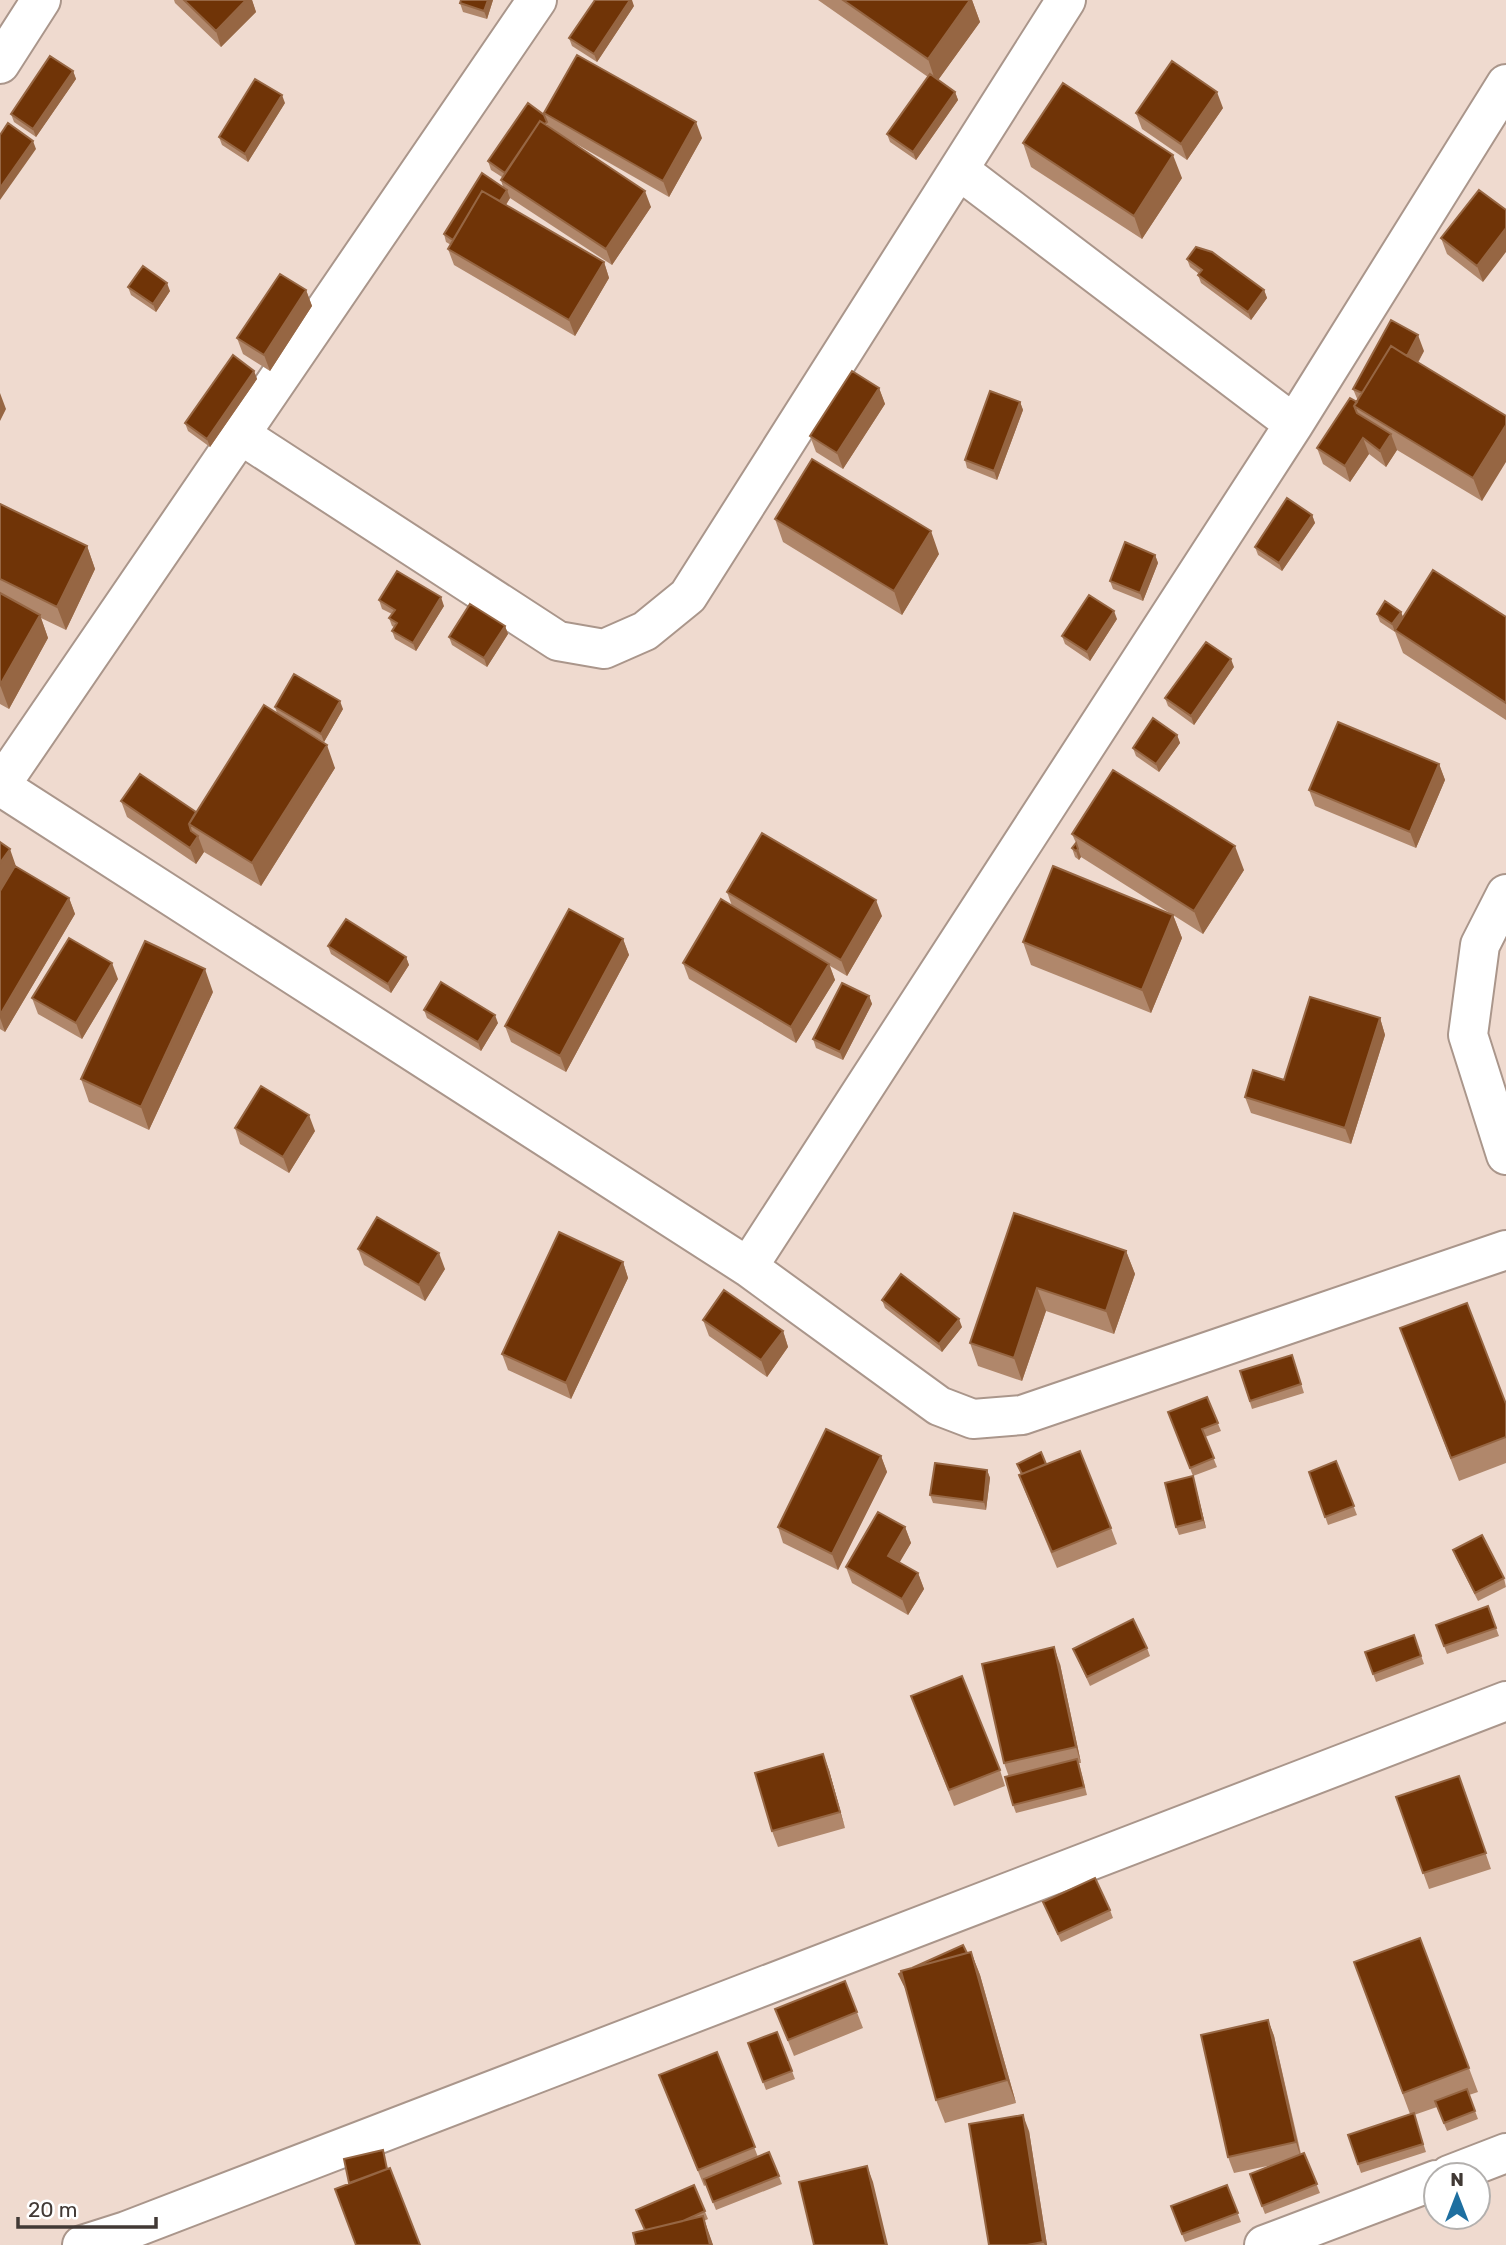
<svg xmlns="http://www.w3.org/2000/svg" width="1506" height="2245" viewBox="0 0 1506 2245" font-family="Rubik,sans-serif">
<style>
.lines{fill:none;stroke-linecap:round;stroke-linejoin:round}
.minor-casing{stroke:#aa968b;stroke-width:42}
.minor{stroke:#fff;stroke-width:38}
.wall{fill:#b0876b}
.shaded-wall{fill:#966643}
.building{fill:#703407;stroke:#966643;stroke-width:2}
</style>
<rect width="100%" height="100%" fill="#efdacf"/>
<g class="lines">
<g class="minor-casing">
<path id="minor" d="M537 0 0 786 748 1267 939 1406 973 1419 1022 1415 1506 1250
M0 64 41 0
M959 170 1294 424
M241 435 558 641 604 649 645 631 688 596 1066 0
M1506 894 1480 945 1468 1035 1506 1155
M748 1267 1294 424 1506 84
M1449 2175 1506 2153
M82 2245 126 2231 1506 1701
M1264 2245 1436 2180"/>
</g>
<use href="#minor" class="minor"/>
</g>
<path class="wall" d="M174 0H252L256 12 221 47 175 3Z
M461 0H493L487 19 463 12 460 3Z
M818 0H972L980 22 938 80 955 92 958 100 916 160 890 142 887 134 928 77Z
M634 6 597 62 572 46 569 38Z
M73 71 76 79 36 137 14 122 11 114Z
M285 103 248 162 222 145 219 137Z
M1223 108 1187 160 1142 129 1136 113Z
M544 113 702 138 669 197 571 141 651 207 612 265 510 198 506 205 604 262 609 278 575 336 454 265 448 249 451 245 446 242 444 234 503 187 501 180 502 177 491 170 488 161Z
M1023 143 1182 178 1142 239 1031 167Z
M1479 190 1483 282 1447 254 1441 238Z
M1187 259 1264 290 1267 298 1251 320 1201 283 1198 275 1199 274 1190 267Z
M128 287 170 291 156 312 131 295Z
M306 290 312 306 270 371 243 354 237 338Z
M1424 351 1418 363 1506 416 1482 501 1397 450 1386 467 1369 454 1350 482 1323 464 1317 448 1357 402 1358 401 1353 389Z
M254 371 257 379 210 447 188 431 185 423Z
M879 388 885 404 843 469 816 452 810 436Z
M1020 402 1023 410 997 480 967 468 965 460Z
M0 504 87 546 95 569 66 630 41 618 48 638 9 709 0 704Z
M1312 515 1315 523 1282 571 1258 555 1255 547Z
M775 519 939 554 902 615 783 542Z
M1155 555 1158 563 1143 601 1113 589 1110 581Z
M379 600 444 606 416 651 395 639 392 631 394 627 392 626 389 618 392 614 382 609Z
M1401 612 1403 617H1506V720L1403 653 1395 632 1380 622 1377 614Z
M1117 619 1090 661 1065 644 1062 636Z
M505 626 508 634 487 667 452 645 449 637Z
M1234 667 1194 725 1168 706 1165 698Z
M275 707 343 709 324 742 299 727 335 768 261 886 204 852 196 864 127 817 121 801 196 812 277 713Z
M1177 735 1180 743 1159 772 1136 756 1133 748Z
M1439 764 1445 780 1416 848 1315 806 1309 790Z
M1072 834 1244 870 1203 934 1173 915 1182 938 1151 1013 1031 965 1023 942 1173 915 1081 857 1079 860 1075 857 1072 848 1076 843Z
M0 842 16 867 69 898 75 914 5 1032 0 1029Z
M727 892 882 916 847 976 830 966 835 980 796 1043 689 979 683 963 732 906Z
M623 939 629 955 566 1072 511 1042 505 1026Z
M328 946 406 957 409 965 391 993 331 954Z
M118 979 82 1039 38 1014 32 998Z
M213 992 149 1130 89 1102 81 1079Z
M869 996 872 1004 843 1060 816 1048 813 1039Z
M424 1010 498 1023 481 1051 427 1018Z
M1380 1018 1385 1035 1351 1144 1251 1113 1245 1097 1284 1080Z
M235 1128 315 1131 289 1173 240 1144Z
M1014 1213 1126 1251 1135 1274 1114 1334 1046 1311 1022 1381 978 1366 970 1343Z
M358 1249 445 1269 425 1301 364 1265Z
M623 1262 628 1278 571 1399 508 1370 502 1354Z
M882 1300 962 1327 942 1352 885 1308Z
M703 1320 783 1331 788 1347 767 1377 709 1336Z
M1400 1328 1506 1404V1463L1459 1481Z
M1292 1355 1304 1393 1252 1409 1240 1371Z
M1207 1397 1221 1431 1205 1437 1217 1467 1193 1476 1168 1412Z
M881 1456 887 1472 838 1570 783 1543 778 1527Z
M1336 1461 1357 1515 1328 1525 1309 1472Z
M1017 1464H1046L1111 1528 1117 1544 1057 1568 1025 1491 1019 1475 1021 1474Z
M987 1470 990 1478 986 1510 933 1503 930 1495Z
M1193 1476 1206 1528 1179 1535 1176 1527Z
M905 1527 911 1543 899 1562 918 1573 924 1589 908 1615 852 1583 846 1567Z
M1453 1550 1504 1578 1506 1587 1478 1601 1456 1558Z
M1488 1606 1499 1636 1447 1654 1436 1625Z
M1414 1635 1424 1664 1376 1682 1365 1652Z
M1147 1648 1150 1656 1090 1686 1073 1649Z
M1060 1664 1081 1763H1079L1087 1795 1016 1813 1013 1805 1009 1777 1004 1763Z
M917 1712 1000 1770 1005 1786 954 1806Z
M829 1770 845 1828 778 1847 772 1831Z
M1459 1776 1491 1869 1429 1889 1396 1797Z
M1043 1902 1110 1910 1113 1918 1061 1942Z
M1420 1938 1478 2092 1469 2095 1478 2119 1447 2131 1437 2107 1414 2115 1426 2152 1361 2173 1348 2135 1410 2114 1354 1962Z
M971 1952 980 1975 1016 2103 945 2123 936 2100 907 1993 899 1974Z
M845 1981 863 2028 794 2056 775 2009Z
M1268 2020 1274 2036 1301 2154 1304 2153 1320 2193 1265 2214 1250 2175 1277 2164 1234 2173 1228 2157Z
M777 2032 795 2079 766 2090 748 2043Z
M717 2052 758 2157 769 2152 782 2184 716 2210 706 2185 704 2186 659 2075Z
M1029 2131 1047 2245H989Z
M694 2185 708 2219 704 2221 713 2245H636L644 2230Z
M1227 2185 1241 2222 1185 2242 1171 2206Z"/>
<path class="shaded-wall" d="M246 0H252L256 12 221 47 216 31Z
M488 0H493L487 19 484 11Z
M630 0H632L634 6 597 62 594 54Z
M970 0H972L980 22 936 83 928 59Z
M73 71 76 79 36 137 33 129Z
M955 92 958 100 916 160 913 152Z
M1217 92 1223 108 1187 160 1181 144Z
M282 95 285 103 248 162 245 154Z
M696 122 702 138 669 197 663 181Z
M33 141 36 149 0 200V188Z
M1173 155 1182 178 1142 239 1134 216Z
M507 190 510 198 500 214 497 206Z
M645 191 651 207 612 265 606 249Z
M1506 228V252L1483 282 1477 266Z
M604 262 609 278 575 336 569 320Z
M167 283 170 291 156 312 153 304Z
M306 290 312 306 270 371 264 355Z
M1264 290 1267 298 1251 320 1248 312Z
M1418 335 1424 351 1410 376 1405 360Z
M254 371 257 379 210 447 207 439Z
M879 388 885 404 843 469 837 453Z
M0 393 6 409 0 421Z
M1020 402 1023 410 997 480 994 471Z
M1506 425V462L1482 501 1473 478Z
M1391 434 1397 450 1386 467 1380 451Z
M1363 438 1369 454 1350 482 1345 466Z
M1312 515 1315 523 1282 571 1279 563Z
M931 531 939 554 902 615 894 591Z
M87 546 95 569 66 630 57 607Z
M1155 555 1158 563 1143 601 1140 593Z
M441 597 444 606 416 651 413 643Z
M1114 611 1117 619 1090 661 1087 652Z
M1401 612 1404 620 1395 630V632L1392 624Z
M40 615 48 638 9 709 0 685Z
M505 626 508 634 487 667 484 658Z
M1231 659 1234 667 1194 725 1191 716Z
M340 701 343 709 324 742 321 734Z
M1177 735 1180 743 1159 772 1156 764Z
M327 745 335 768 261 886 252 863Z
M1439 764 1445 780 1416 848 1410 832Z
M198 836 204 852 196 864 190 848Z
M1235 846 1244 870 1203 934 1194 911Z
M10 849 18 872 0 899V863Z
M1078 849 1081 857 1079 860 1076 851Z
M69 898 75 914 5 1032 0 1018V1015Z
M876 900 882 916 847 976 841 960Z
M1173 915 1182 938 1151 1013 1142 990Z
M623 939 629 955 566 1072 560 1056Z
M406 957 409 965 391 993 388 984Z
M112 963 118 979 82 1039 76 1023Z
M829 964 835 980 796 1043 791 1027Z
M205 969 213 992 149 1130 141 1107Z
M869 996 872 1004 843 1060 840 1052Z
M495 1015 498 1023 481 1051 478 1042Z
M1380 1018 1385 1035 1351 1144 1345 1128Z
M309 1115 315 1131 289 1173 283 1157Z
M1126 1251 1135 1274 1114 1334 1106 1311Z
M439 1253 445 1269 425 1301 419 1285Z
M623 1262 628 1278 571 1399 566 1383Z
M1037 1288 1046 1311 1022 1381 1014 1358Z
M959 1319 962 1327 942 1352 939 1344Z
M783 1331 788 1347 767 1377 761 1360Z
M881 1456 887 1472 838 1570 832 1554Z
M987 1470 990 1478 986 1510 984 1502Z
M1193 1476 1206 1528 1203 1520Z
M905 1527 911 1543 894 1572 888 1556Z
M918 1573 924 1589 908 1615 902 1599Z
M1054 1647 1060 1664 1081 1763 1076 1747Z
M823 1754 829 1770 845 1828 840 1812Z
M971 1952 980 1975 1016 2103 1007 2080Z
M1268 2020 1274 2036 1301 2158 1296 2142Z
M1023 2115 1029 2131 1047 2245H1045L1043 2242Z
M867 2166 873 2182 888 2245H886Z
M703 2216 711 2239 713 2245H710Z"/>
<path class="building" d="M184 0H246L216 31Z
M461 0H488L484 11 460 3Z
M595 0H630L594 54 569 38Z
M843 0H970L928 59Z
M577 55 696 122 663 181 544 113Z
M50 56 73 71 33 129 11 114Z
M1172 61 1217 92 1181 144 1136 113Z
M930 74 955 92 913 152 887 134Z
M255 79 282 95 245 154 219 137Z
M1063 83 1173 155 1134 216 1023 143Z
M528 103 544 115 547 122 545 124 540 121 505 173 488 161Z
M540 121 645 191 606 249 501 180Z
M8 123 33 141 0 188V135Z
M482 173 507 190 500 201 482 191 453 240 444 234Z
M1479 190 1506 210V228L1477 266 1441 238Z
M482 191 604 262 569 320 448 249Z
M1196 247 1212 252 1264 290 1248 312 1198 275 1202 270 1187 259Z
M143 266 167 283 153 304 128 287Z
M280 274 306 290 264 355 237 338Z
M1391 320 1418 335 1407 356 1391 346 1362 393 1353 389Z
M1391 346 1506 416V425L1473 478 1354 406Z
M233 355 254 371 207 439 185 423Z
M852 371 879 388 837 453 810 436Z
M990 391 1020 402 994 471 965 460Z
M1350 398 1357 402 1354 406 1357 413 1391 434 1380 451 1363 438 1345 466 1317 448Z
M812 459 931 531 894 591 775 519Z
M1287 498 1312 515 1279 563 1255 547Z
M0 504 87 546 57 607 0 579Z
M1125 542 1155 555 1140 593 1110 581Z
M1433 570 1506 617V703L1395 630Z
M397 571 441 597 413 643 392 631 397 623 389 618 395 610 379 600Z
M0 593 40 615 0 685Z
M1089 595 1114 611 1087 652 1062 636Z
M1385 601 1401 612 1392 624 1377 614Z
M470 604 505 626 484 658 449 637Z
M1206 642 1231 659 1191 716 1165 698Z
M294 674 340 701 321 734 275 707Z
M264 705 327 745 252 863 189 824Z
M1153 718 1177 735 1156 764 1133 748Z
M1338 722 1439 764 1410 832 1309 790Z
M1113 770 1235 846 1194 911 1072 834Z
M140 774 196 812 189 824 191 831 198 836 190 848 121 801Z
M762 833 876 900 841 960 727 892Z
M0 842 10 849 0 863Z
M1076 843 1078 849 1076 851 1072 848Z
M15 866 69 898 0 1015V891Z
M1053 866 1173 915 1142 990 1023 942Z
M721 899 829 964 791 1027 683 963Z
M569 909 623 939 560 1056 505 1026Z
M346 919 406 957 388 984 328 946Z
M69 938 112 963 76 1023 32 998Z
M145 941 205 969 141 1107 81 1079Z
M441 982 495 1015 478 1042 424 1010Z
M842 983 869 996 840 1052 813 1039Z
M1310 997 1380 1018 1345 1128 1245 1097 1253 1070 1284 1080Z
M261 1086 309 1115 283 1157 235 1128Z
M1014 1213 1126 1251 1106 1311 1037 1288 1014 1358 970 1343Z
M377 1217 439 1253 419 1285 358 1249Z
M559 1232 623 1262 566 1383 502 1354Z
M901 1274 959 1319 939 1344 882 1300Z
M724 1290 783 1331 761 1360 703 1320Z
M1467 1303 1506 1404V1437L1451 1458 1400 1328Z
M1292 1355 1301 1384 1250 1401 1240 1371Z
M1207 1397 1218 1423 1202 1429 1214 1458 1190 1468 1168 1412Z
M826 1429 881 1456 832 1554 778 1527Z
M1080 1451 1111 1528 1052 1552 1019 1475Z
M1041 1452 1046 1464 1022 1474 1017 1464Z
M1336 1461 1354 1506 1325 1517 1309 1472Z
M935 1463 987 1470 984 1502 930 1495Z
M1193 1476 1203 1520 1176 1527 1165 1483Z
M878 1512 905 1527 888 1556 918 1573 902 1599 846 1567Z
M1482 1535 1504 1578 1475 1593 1453 1550Z
M1488 1606 1496 1628 1444 1646 1436 1625Z
M1133 1619 1147 1648 1087 1677 1073 1649Z
M1414 1635 1421 1656 1373 1674 1365 1652Z
M1054 1647 1076 1747 1004 1763 982 1664Z
M962 1676 1000 1770 949 1790 911 1696Z
M823 1754 840 1812 772 1831 755 1773Z
M1077 1759 1084 1787 1013 1805 1005 1777Z
M1459 1776 1486 1853 1423 1873 1396 1797Z
M1095 1878 1110 1910 1058 1934 1043 1902Z
M1420 1938 1469 2068 1403 2093 1354 1962Z
M963 1945 967 1953 912 1968Z
M971 1952 1007 2080 936 2100 901 1971Z
M901 1973 905 1986 899 1974Z
M845 1981 857 2012 788 2040 775 2009Z
M1268 2020 1296 2142 1228 2157 1201 2035Z
M777 2032 792 2071 763 2082 748 2043Z
M717 2052 755 2147 698 2170 659 2075Z
M1467 2089 1475 2111 1444 2123 1435 2101Z
M1414 2113 1423 2144 1358 2164 1348 2135Z
M1023 2115 1043 2242 1027 2245H989L969 2124Z
M383 2150 387 2169 349 2183 344 2159Z
M769 2152 779 2176 713 2202 704 2179Z
M1304 2153 1317 2184 1262 2206 1250 2174Z
M867 2166 886 2245H814L799 2182Z
M390 2168 420 2245H356L335 2189Z
M694 2185 705 2211 683 2221 645 2230 636 2210Z
M1227 2185 1238 2213 1182 2234 1171 2206Z
M703 2216 710 2245H636L633 2233Z"/>
<g transform="translate(1457 2196)"><circle r="33" fill="#ffffff" stroke="#b3b0ae" stroke-width="2"/>
<path d="M0-5L12 26L0 18L-12 26Z" fill="#1e6fa0"/>
<text y="-10" font-size="19" font-weight="bold" text-anchor="middle" fill="#413935">N</text>
</g>
<path d="M18 2217v10h138v-10" fill="none" stroke="#413935" stroke-width="3.5"/>
<text x="28" y="2217" font-size="21" fill="#413935" stroke="#ffffff" stroke-width="5" paint-order="stroke">20 m</text>
</svg>
